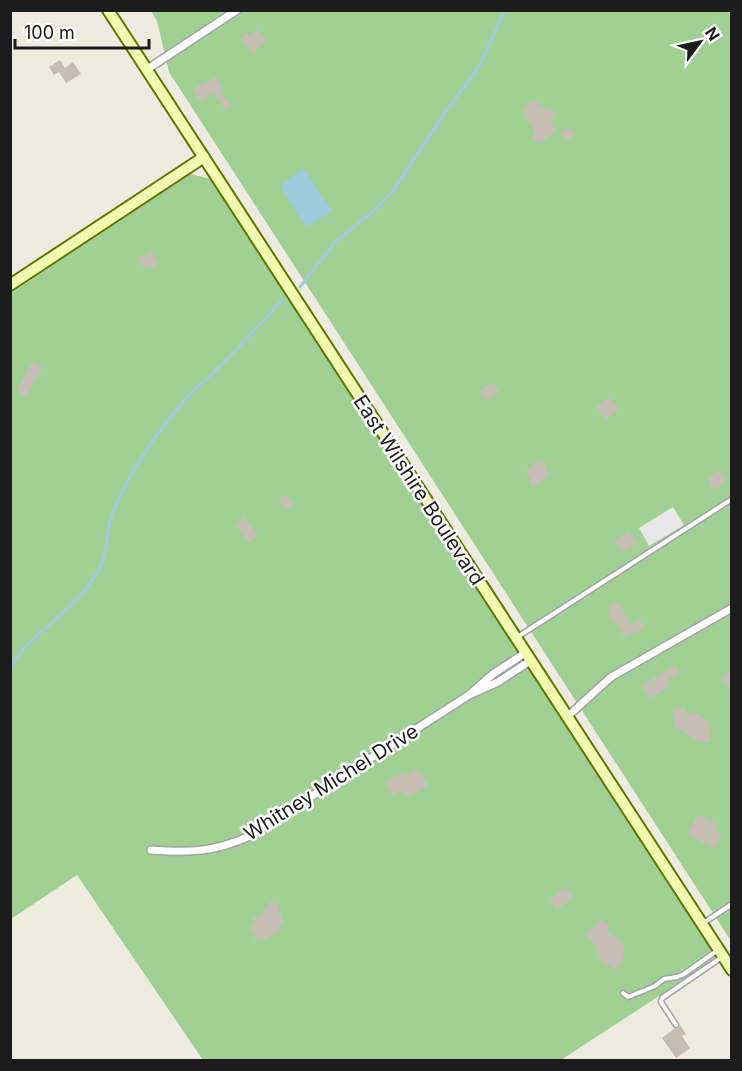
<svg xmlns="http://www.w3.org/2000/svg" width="742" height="1071" viewBox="0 0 742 1071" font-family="Inter,sans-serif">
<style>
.forest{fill:#a0d093}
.parking{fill:#e8e8e8}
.water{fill:#9fcade}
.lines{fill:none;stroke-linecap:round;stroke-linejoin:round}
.stream{stroke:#9fcade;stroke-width:3}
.building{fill:#c6beb4}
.lane-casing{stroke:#a3a3a3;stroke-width:7}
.street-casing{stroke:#a3a3a3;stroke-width:10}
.secondary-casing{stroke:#5f7600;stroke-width:14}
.lane{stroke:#fff;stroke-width:4}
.street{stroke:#fff;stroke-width:7}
.secondary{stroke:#f2fcb1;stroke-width:10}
.labels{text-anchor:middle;stroke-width:5;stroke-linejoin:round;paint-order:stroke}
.street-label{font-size:20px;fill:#1c1c1c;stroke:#fff}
</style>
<rect width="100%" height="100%" fill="#eeebe1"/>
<path class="forest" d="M151 11H731V941L169 72 157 21Z
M190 174 211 179 717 958 561 1060H203L77 875 11 919V293Z"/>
<path class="parking" d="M673 507 684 525 649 546 639 528Z"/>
<path class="water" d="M303 168 332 211 306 227 280 186Z"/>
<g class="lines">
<path class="stream" d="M300 287 335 242 376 209 392 192 446 111 471 78 481 62 505 10
M10 667C34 628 82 608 101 565 108 549 106 528 113 512 129 471 156 434 184 401 194 389 206 380 217 369 240 347 261 323 283 299"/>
</g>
<path class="building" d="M257 29 267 40 253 53 240 39 247 33 250 36Z
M60 60 65 68 73 62 81 74 66 83 59 72 54 75 49 67Z
M216 77 223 89 219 91 231 105 225 110 214 93 200 102 192 89Z
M533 100 535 103 537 101 541 107 543 105 547 111 552 110 557 116 550 122 557 131 538 144 532 135 535 132 526 119 522 109Z
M570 127 576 134 566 141 560 133Z
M150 250 159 262 151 269 149 266 145 269 138 260Z
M32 362 43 367 26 397 16 391Z
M493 382 499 392 486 401 479 391Z
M609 397 619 409 606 420 596 407Z
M542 458 546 464 544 466 550 475 532 487 529 481 531 480 525 471Z
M719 470 726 481 713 490 709 484 711 482 708 478Z
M287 495 294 504 285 510 279 500Z
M244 517 258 535 249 542 235 525Z
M629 531 638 543 622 553 614 541Z
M619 602 630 625 640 620 645 628 624 637 618 626 615 621 612 622 608 614 610 613 608 607Z
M675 665 680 672 667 680 671 685 650 699 641 686Z
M732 670V695L721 676Z
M685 707 687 714 695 712 708 721 710 731 712 732 710 735 711 741 701 743 675 727 672 710Z
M415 769H418L429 785 408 798 403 790 393 796 385 783 401 773 404 776Z
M698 814 718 825 715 831 722 835 714 849 687 834Z
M565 887 573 897 557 910 549 900Z
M270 901 279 905 278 909 284 922 280 925 282 930 264 940 262 938 256 941 249 927 255 924 252 919 263 913Z
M600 919 608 925 610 927 607 931 621 941 624 948 622 963H620L619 969 612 968V966L603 964 592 941 585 935 591 926 594 928Z
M680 1025 686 1034 682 1036 690 1048 676 1058 662 1038 674 1029 679 1028Z"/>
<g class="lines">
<g class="lane-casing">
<path id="lane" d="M519 636 732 499
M702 924 732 904
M623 993 628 997 655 986 664 979 677 977 684 974 718 950
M676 1025 661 1002 662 998 722 957"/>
</g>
<g class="street-casing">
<path id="street" d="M146 70 237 10
M525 653 493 674 469 695 498 682 530 661
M567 717 611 677 732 608
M151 850C190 853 214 852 250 836L469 695"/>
</g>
<g class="secondary-casing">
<path id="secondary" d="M108 10 732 970
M10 285 204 157"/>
</g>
<use href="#lane" class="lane"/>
<use href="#street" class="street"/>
<use href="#secondary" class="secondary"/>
</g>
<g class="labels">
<g class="street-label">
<text transform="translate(419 490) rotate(57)" y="7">East Wilshire Boulevard</text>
<text transform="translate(331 782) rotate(-32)" y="7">Whitney Michel Drive</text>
</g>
</g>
<rect width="742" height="1071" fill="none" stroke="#1c1c1c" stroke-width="24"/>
<g transform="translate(700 42) rotate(57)" stroke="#ffffff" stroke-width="4.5" paint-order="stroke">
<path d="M0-4.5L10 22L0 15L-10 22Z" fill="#1c1c1c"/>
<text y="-9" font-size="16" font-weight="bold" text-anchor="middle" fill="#1c1c1c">N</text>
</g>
<path d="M15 39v9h134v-9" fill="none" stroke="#1c1c1c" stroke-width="3"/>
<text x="24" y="39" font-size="18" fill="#1c1c1c" stroke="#ffffff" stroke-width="4.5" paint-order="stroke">100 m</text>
</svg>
